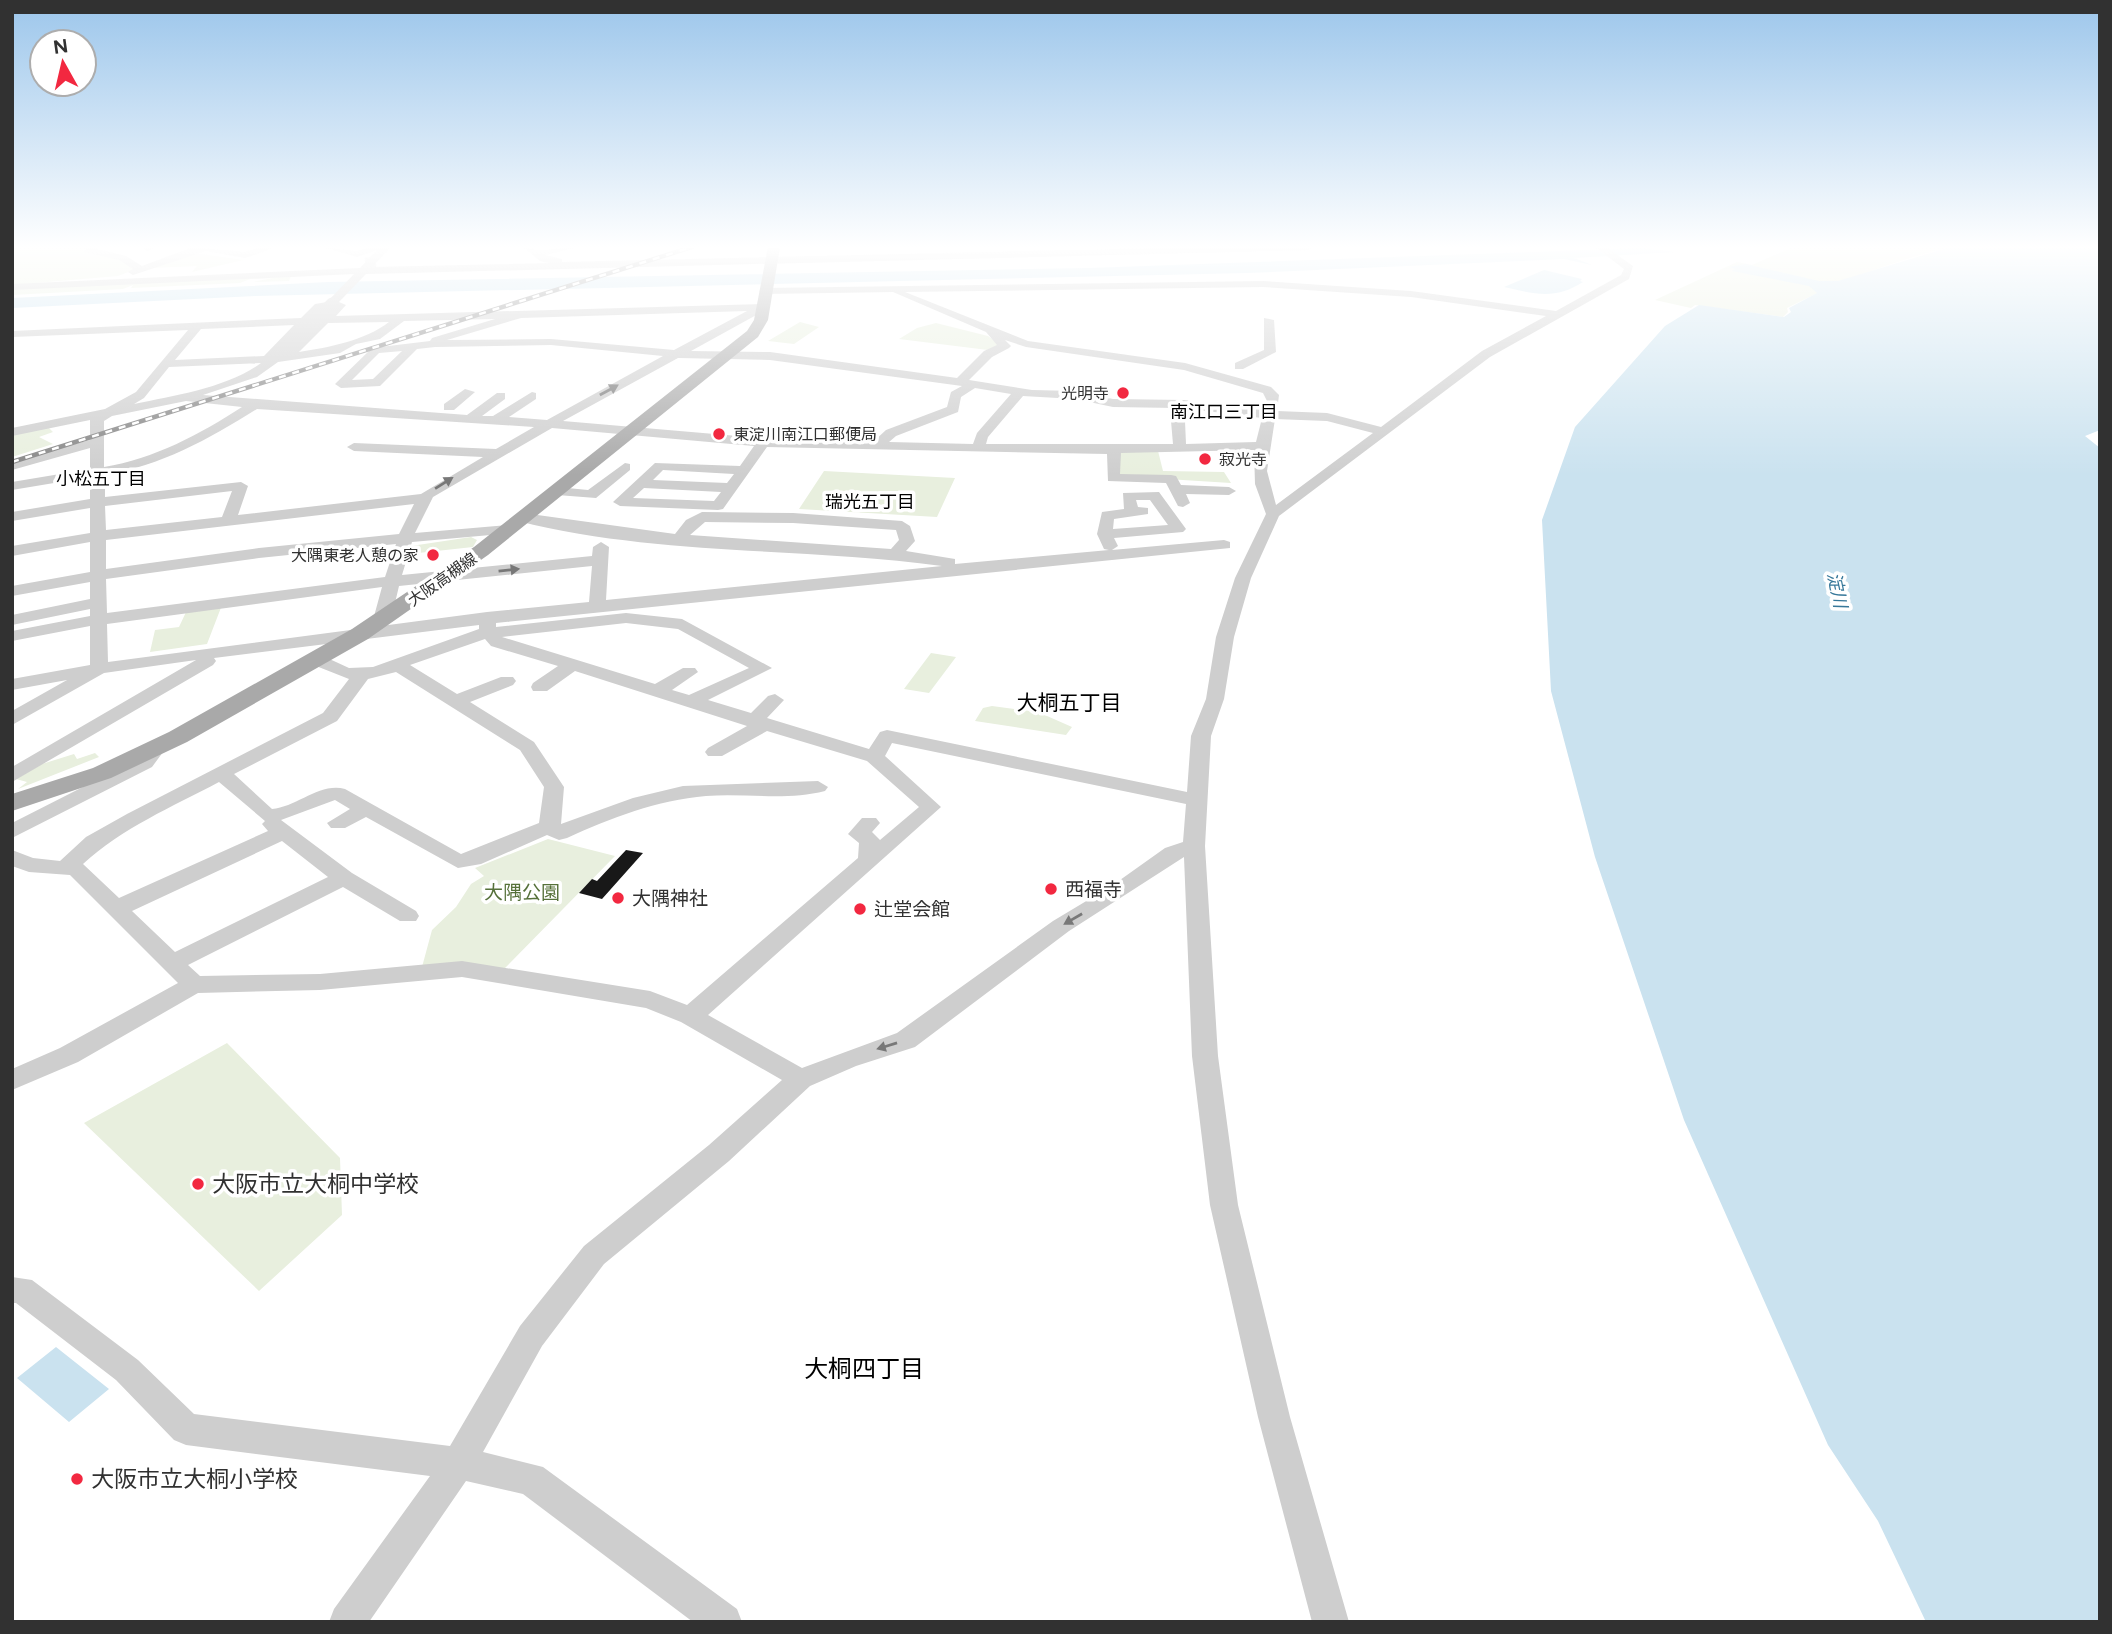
<svg xmlns="http://www.w3.org/2000/svg" width="2112" height="1634" viewBox="0 0 2112 1634" font-family="Figtree,'Noto Sans JP',sans-serif">
<style>
.green{fill:#e8efde}
.water{fill:#cae2ef}
.building{fill:#181818}
.lines{fill:none;stroke-linecap:round;stroke-linejoin:round}
.minor-tunnel{stroke:#d6d6d6;stroke-width:11;stroke-dasharray:11 5;stroke-linecap:butt}
.minor{fill:#cecece;fill-rule:evenodd}
.major{fill:#a9a9a9;fill-rule:evenodd}
.rail-casing{stroke:#868686;stroke-width:4.5}
.rail{stroke:#fff;stroke-width:2.5;stroke-dasharray:7;stroke-linecap:butt}
.minor-bridge{stroke:#cecece;stroke-width:11}
.oneway{fill:#787878}
.poi-dot{fill:#f22840;stroke:#fff;stroke-width:2.5}
.labels{text-anchor:middle;stroke-width:7;stroke-linejoin:round;paint-order:stroke}
.far-poi-label{font-size:16px;fill:#313131;stroke:#fff;text-anchor:end}
.far-street-label{font-size:16px;fill:#313131;stroke:#fff}
.far-neighbourhood-label{font-size:18px;fill:#000;stroke:#fff}
.far-water-label{font-size:18px;font-style:italic;fill:#37789a;stroke:#fff}
.poi-label{font-size:19px;fill:#313131;stroke:#fff;text-anchor:start}
.park-label{font-size:19px;fill:#56713a;stroke:#fff}
.neighbourhood-label{font-size:21px;fill:#000;stroke:#fff}
.near-poi-label{font-size:23px;fill:#313131;stroke:#fff;text-anchor:start}
.near-neighbourhood-label{font-size:24px;fill:#000;stroke:#fff}
</style>
<rect width="100%" height="100%" fill="#fff"/>
<path class="green" d="M20 247H92L83 250 117 259 136 269 118 276 12 285V248Z
M1793 247H1950C1893 261 1840 281 1787 308L1788 312 1783 317 1695 305 1691 308 1655 300 1737 262 1752 265Z
M195 253 243 260 192 272 197 266 151 268Z
M291 276 289 281 253 282 273 278 250 279 240 283 131 288 133 285 123 289 12 295V288Z
M800 322 819 327 794 344 768 341Z
M936 323 988 336 1000 345 988 350 899 339 917 328Z
M48 427 53 432 39 437 53 444 12 457V435Z
M1158 451 1163 471 1224 472 1231 483 1118 476V452Z
M824 471 955 478 937 517 799 509Z
M471 537 477 540 473 547 409 554 411 546Z
M222 605 207 644 150 652 155 630 179 627 187 610Z
M931 653 956 657 929 693 904 689Z
M992 706 1038 712 1072 727 1066 735 975 721 983 708Z
M95 753 99 757 18 789 27 782 16 779 42 764 74 754 77 759Z
M548 839 615 856 505 968 422 967 432 930 456 907 471 884 484 876 475 868Z
M227 1043 340 1158 342 1215 259 1291 84 1123Z"/>
<path class="water" d="M1950 247H2100V430L2085 436 2100 448V1622H1926L1878 1521 1828 1445 1684 1120 1595 857 1551 691 1542 520 1575 427 1665 326 1699 305 1784 317 1791 312 1789 308 1817 293 1809 286 1732 271 1735 269 1729 267 1745 264 1819 281H1838Z
M1642 248 1676 252 1574 258 1592 265 1564 259 1247 273 255 296 12 308V298L328 282 1089 268Z
M1544 270 1582 279 1580 281 1583 282C1555 300 1535 294 1504 287Z
M56 1347 109 1389 69 1422 17 1378Z"/>
<path class="building" d="M626 850 643 853 602 899 579 893 592 879 597 881Z"/>
<g class="lines">
<path class="minor-tunnel" d="M365 263 381 262"/>
<path class="minor" d="M12 247H20L12 250Z
M87 247H100L97 249 126 256 142 266 193 247 245 252 259 247 274 248 245 258 206 251 133 275 128 272 133 269 119 260 84 252Z
M158 247 148 251 143 248 144 247Z
M323 247 356 251 369 247H391L372 267 549 263 540 261 523 247 538 250 579 247 545 255 562 259V262L1201 247H1314L1309 250 366 274 339 302 346 305 336 316 763 304 767 305V309L691 351 770 352 957 378 984 351 997 345 986 332 893 292 764 294 759 291 764 288 1263 281 1411 291 1556 311 1621 275 1624 269 1595 247H1606L1633 266 1629 279 1490 357 1279 516 1251 578 1234 637 1224 699 1211 736 1205 846 1218 1056 1238 1205 1290 1417 1349 1622H1312L1258 1417 1210 1205 1192 1056 1184 857 1069 931 915 1047 856 1066 810 1086 729 1161 604 1264 542 1346 483 1452 543 1467 737 1609 742 1622H693L523 1494 466 1481 369 1622H329L334 1609 430 1476 186 1445 174 1440 116 1380 16 1303H12V1277L32 1280 138 1360 194 1414 450 1446 520 1326 584 1246 709 1145 782 1080 681 1022 646 1008 462 977 320 990 198 993 78 1062 12 1090V1069L60 1048 178 983 70 875 29 872 12 866V850L33 858 60 861 86 837 127 814 323 713 349 679 311 664 308 660 311 656H323L349 668 373 667 479 629V625L214 658 216 661 213 665 12 782V767L196 660 104 673 12 725V711L67 680 12 690V679L90 665V626L12 641V631L90 616V609L12 625V615L90 599V582L12 596V586L90 572V542L12 556V546L90 533V508L12 521V512L90 499V477L12 490V482L90 469V448L12 470V461L90 440V420L12 436V428L105 409 136 392 188 330 12 337V331L301 318 315 304 327 302 354 274 12 290V284L360 268 377 250 357 257ZM1263 287 1411 297 1546 316 1482 351 1381 427 1327 413 1277 411 1279 395 1271 387 1185 363 1028 341 905 292ZM322 309H331L285 352 282 351ZM747 311 674 350 551 339 447 340 521 318ZM495 319 432 338 430 341 372 348 335 384 341 388 380 386 417 349 435 347 551 345 663 356 547 420 509 417 536 399V393L532 392 493 416H482L505 399V393H497L467 415 203 395 257 377 278 362 340 353 356 344 380 339 404 321ZM389 322C364 341 330 347 299 352L328 323ZM294 325 264 356 175 360 201 329ZM1005 340 1026 347 1184 370 1263 393 1267 401 1264 410 1184 400 1113 399 1075 391 1032 390 969 380 992 357 1009 348 1011 346ZM402 351 373 379 352 380 379 353ZM678 358 770 360 962 386 951 392 947 407 886 430 873 442 784 440 563 421ZM261 363C226 388 176 395 134 404L144 398 169 367ZM975 388 1011 394 977 433 973 444 889 442 896 436 958 412 961 397ZM1023 396 1075 399 1113 407 1176 408 1171 421 1173 444H986L988 437ZM186 401 242 407C200 434 154 459 104 467V421L112 416ZM257 409 534 427 496 449 354 443 347 447 354 451 483 457 421 494 238 515 248 486 241 482 105 497V475C161 466 209 439 257 409ZM1189 409 1262 418 1256 442 1186 444 1185 421ZM1275 419 1327 421 1373 433 1276 505 1267 471ZM552 428 754 446 740 466 655 463 613 502 620 506 718 510 723 509 767 447 1107 454 1108 481 1166 483 1178 506 1183 507 1190 503 1186 494 1229 495 1236 491 1229 487 1181 485 1176 476 1171 475 1120 474 1121 453 1254 450 1255 484 1266 514 1235 578 1216 637 1206 699 1191 736 1187 792 887 730 880 732 869 749 767 718 784 700 775 694 768 696 751 713 708 700 772 668 682 619 626 613 496 627V623L1230 548V542L1224 540 1112 550 1118 546 1114 538 1183 532 1186 529 1159 492 1123 493 1124 509 1102 512 1097 534 1104 549 1109 550 955 564V559L906 551 915 541 910 526 902 521 793 513 702 512 686 520 675 534 523 513 515 518 518 521C656 556 801 547 942 566L606 600 609 547 601 542 593 547 592 556 402 575 412 542 513 533 516 530 508 525 415 533 433 497ZM663 470 734 474 727 483 653 480ZM644 488 721 492 714 501 633 498ZM232 491 222 517 106 530 105 506ZM1136 500H1150L1168 525 1113 529 1114 519 1148 514V508L1138 507ZM414 504 399 534 259 548 106 569V540ZM705 522 793 523 896 530 899 540 891 549 690 535ZM396 544 385 577 107 613 106 579 259 558ZM592 566 589 602 487 612 108 662 107 624 382 587 373 620 382 625 391 620 399 586ZM626 623 678 629 749 668 689 695 672 690 698 672 695 668H683L655 684 502 637ZM485 639 491 646 558 666 533 683 531 687 533 691H547L575 671 747 726 708 748 705 752 708 756H722L767 731 867 761 919 807 880 840 872 832 880 823 876 818H862L848 834 859 843 858 858 687 1005 650 991 462 961 320 974 200 976 188 965 343 887 400 921H416L419 916 416 911 352 873 281 820 335 800 350 809 327 823 331 828H345L366 817 458 868 481 864 547 835 559 840 567 838C611 818 657 800 706 796 746 793 786 801 825 791L828 787 818 781 683 786 633 798 561 824 564 787 534 742 470 702 513 685 516 681 513 677H501L457 694 410 665ZM396 672 520 750 544 787 539 823 461 854 345 789C320 782 297 807 272 809L234 774 337 721 368 679ZM892 743 1186 804 1183 842 1165 848 1113 885 1053 921 897 1033 802 1068 708 1015 941 807 885 756ZM219 782 265 821 262 824 268 831 119 898 83 864C122 828 172 807 219 782ZM282 841 328 877 175 952 132 911Z
M1264 318 1274 320 1276 352 1243 369H1235V363L1264 350Z
M465 389 475 392 454 410H444V404Z
M625 463 630 464V470L596 498 557 495 550 491 557 487 588 490Z
M156 742 166 748 152 767 12 838V823L138 759 149 744Z"/>
<path class="major" d="M768 247H780L768 320 758 337 488 555 368 639 187 742 111 778 12 811V794L93 768 169 732 352 629 474 547 747 331 754 320Z"/>
<g class="rail-casing">
<path id="rail" d="M12 462 692 247"/>
</g>
<use href="#rail" class="rail"/>
<path class="minor-bridge" d="M281 354 332 303"/>
</g>
<defs><path id="oneway-solid" d="M-6-.8H1V-3.2L6.5 0L1 3.2V.8H-6Z" transform="scale(1.75)"/></defs>
<g class="oneway">
<use href="#oneway-solid" transform="translate(609 390) rotate(-29)"/>
<use href="#oneway-solid" transform="translate(444 483) rotate(-32)"/>
<use href="#oneway-solid" transform="translate(509 570) rotate(-6)"/>
<use href="#oneway-solid" transform="translate(1073 919) rotate(150)"/>
<use href="#oneway-solid" transform="translate(887 1046) rotate(163)"/>
</g>
<linearGradient id="sky" x2="0" y2="1"><stop stop-color="#9cc6eb"/><stop offset="0.52" stop-color="#fff"/><stop offset="1" stop-color="#fff" stop-opacity="0"/></linearGradient>
<rect width="2112" height="475" fill="url(#sky)"/>
<g class="poi-dot">
<circle cx="1123" cy="393" r="7"/>
<circle cx="719" cy="434" r="7"/>
<circle cx="1205" cy="459" r="7"/>
<circle cx="433" cy="555" r="7"/>
<circle cx="1051" cy="889" r="7"/>
<circle cx="618" cy="898" r="7"/>
<circle cx="860" cy="909" r="7"/>
<circle cx="198" cy="1184" r="7"/>
<circle cx="77" cy="1479" r="7"/>
</g>
<g class="labels">
<g class="far-poi-label">
<text x="1109" y="399">光明寺</text>
<text x="733" y="440" text-anchor="start">東淀川南江口郵便局</text>
<text x="1219" y="465" text-anchor="start">寂光寺</text>
<text x="419" y="561">大隅東老人憩の家</text>
</g>
<g class="far-street-label">
<text transform="translate(442 579) rotate(-35)" y="6">大阪高槻線</text>
</g>
<g class="far-neighbourhood-label">
<text x="1224" y="418">南江口三丁目</text>
<text x="101" y="485">小松五丁目</text>
<text x="870" y="508">瑞光五丁目</text>
</g>
<g class="far-water-label">
<text transform="translate(1837 590) rotate(78)" y="6">淀川</text>
</g>
<g class="poi-label">
<text x="1065" y="896">西福寺</text>
<text x="632" y="905">大隅神社</text>
<text x="874" y="916">辻堂会館</text>
</g>
<g class="park-label">
<text x="522" y="899">大隅公園</text>
</g>
<g class="neighbourhood-label">
<text x="1069" y="710">大桐五丁目</text>
</g>
<g class="near-poi-label">
<text x="212" y="1192">大阪市立大桐中学校</text>
<text x="91" y="1487">大阪市立大桐小学校</text>
</g>
<g class="near-neighbourhood-label">
<text x="864" y="1377">大桐四丁目</text>
</g>
</g>
<rect width="2112" height="1634" fill="none" stroke="#313131" stroke-width="28"/>
<g transform="translate(63 63) rotate(352)"><circle r="33" fill="#ffffff" stroke="#adadad" stroke-width="2"/>
<path d="M0-5L12 26L0 18L-12 26Z" fill="#f22840"/>
<text y="-10" font-size="19" font-weight="bold" text-anchor="middle" fill="#313131">N</text>
</g>
</svg>
